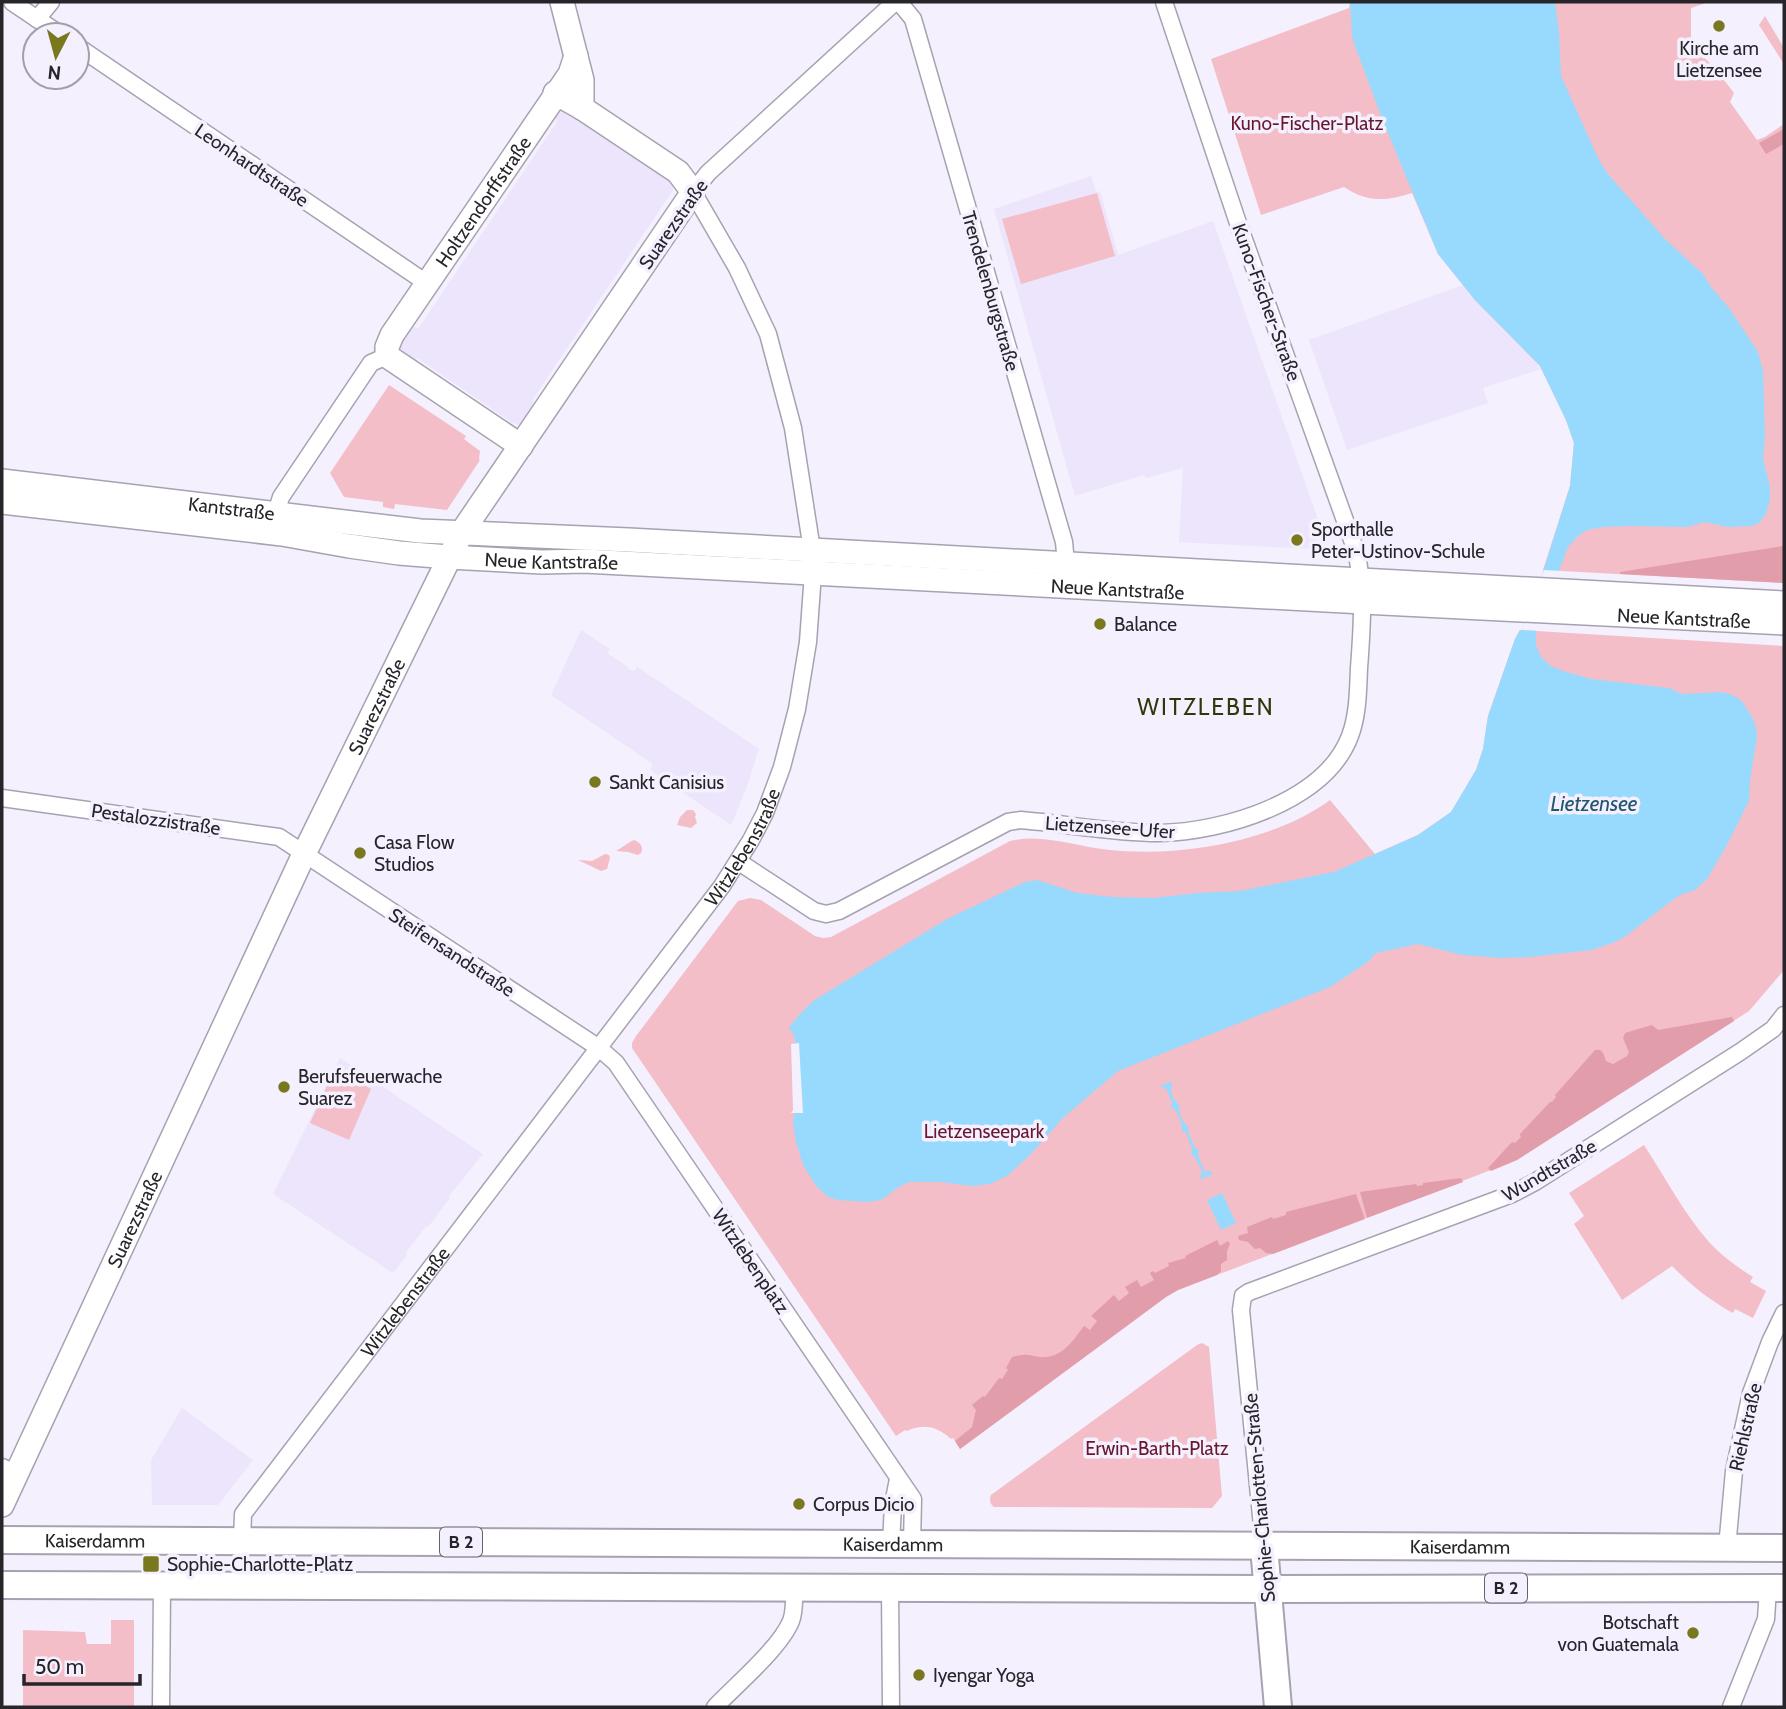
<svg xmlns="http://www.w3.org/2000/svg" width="1786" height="1709" viewBox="0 0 1786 1709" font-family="Cabin,sans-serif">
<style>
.built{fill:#ece5fb}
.green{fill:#f3bec7}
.forest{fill:#e29daa}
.water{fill:#97dafd}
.pier{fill:#f4f0fe}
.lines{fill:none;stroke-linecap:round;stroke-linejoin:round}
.street-casing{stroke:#a6a2b0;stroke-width:19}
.secondary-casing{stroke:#a6a2b0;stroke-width:26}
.primary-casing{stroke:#a6a2b0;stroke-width:30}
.street{stroke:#fff;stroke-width:16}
.secondary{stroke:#fff;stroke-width:23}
.primary{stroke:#fff;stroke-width:26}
.poi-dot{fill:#79781e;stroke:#f4f0fe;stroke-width:2.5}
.labels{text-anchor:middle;stroke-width:7;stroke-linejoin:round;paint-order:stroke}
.shield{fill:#f4f0fe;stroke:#64626a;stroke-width:2}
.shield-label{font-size:18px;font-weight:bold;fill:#27252a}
.poi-label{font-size:19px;fill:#27252a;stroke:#f4f0fe;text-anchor:start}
.park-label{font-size:19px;fill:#681730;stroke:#f4f0fe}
.street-label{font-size:19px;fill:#27252a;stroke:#f4f0fe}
.water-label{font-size:21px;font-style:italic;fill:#22566f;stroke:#f4f0fe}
.quarter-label{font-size:23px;letter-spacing:2px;fill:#35350b;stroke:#f4f0fe}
</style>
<rect width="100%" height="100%" fill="#f4f0fe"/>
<path class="built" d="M557 105 671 176 673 190 533 399 535 416 524 425H519L511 422 417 358 413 362 404 355 400 346 401 336 408 323 418 329 557 122 552 111Z
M1091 176 1096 192 1100 191 1118 255 1213 221 1322 531 1312 549 1179 542 1183 468 1146 478 1144 475 1075 496 994 209Z
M1463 285 1504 330 1527 352 1541 369 1483 388 1488 403 1347 450 1309 340Z
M581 630 610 649 607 653 628 667 629 670H636V666L759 749 745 792 731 825 650 770 653 764 551 695Z
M340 1058 483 1154 449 1196 450 1198 428 1227 426 1226 405 1254 407 1255 393 1273 273 1194Z
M182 1408 253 1460 218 1505H152L151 1460Z"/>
<path class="green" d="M1350 2H1709L1691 8V43L1717 71 1734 93 1730 102 1757 140 1765 137 1784 124V583L1543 570 1570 486 1574 443 1566 420 1540 366 1475 300 1438 254 1412 193C1386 201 1368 203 1344 187L1261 215 1211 59 1349 8Z
M1765 16 1784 48V64L1759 25Z
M1097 193 1115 256 1021 284 1002 219Z
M389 385 466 436 464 439 480 451 479 459 480 460 447 510 395 504 394 509 383 507V502L344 497 330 473Z
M1520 630 1784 646V970L1749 1011 1517 1160 1178 1290 1166 1297 960 1449 953 1438 951 1439C938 1427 924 1423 907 1431L905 1430 896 1436 632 1048V1043L636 1036 738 901 750 898 761 900 815 936 823 938 831 937 1010 841C1042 833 1077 847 1110 850 1180 857 1273 842 1330 800L1375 854 1418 835 1451 812 1456 804 1476 770 1483 749 1488 716 1515 639Z
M687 810H693L696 814 695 817 697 823 691 828 677 825 680 817Z
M634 840C640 842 644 847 641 853L638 855 628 852 616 851 630 842Z
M605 854 609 855 610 858 607 869 601 871 578 860 592 861Z
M335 1068 371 1089 349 1140 310 1123Z
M1644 1145C1665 1177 1684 1214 1709 1242 1722 1256 1737 1267 1753 1277L1750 1282 1766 1291 1753 1318 1735 1309 1733 1313C1709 1300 1691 1285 1672 1266L1622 1300 1574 1224 1584 1216 1569 1193Z
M1202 1343 1209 1347 1222 1496 1212 1508 994 1507C990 1504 989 1500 991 1495L1197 1345Z
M111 1620H134V1707H23V1630L85 1632 87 1644H111Z"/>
<path class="forest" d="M1784 129V144L1766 154 1759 143Z
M1783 546 1784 583 1620 574V572Z
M1732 1017 1734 1021 1517 1160 1491 1171 1488 1168 1512 1142 1515 1143 1521 1137 1520 1134 1550 1102H1552L1556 1097 1555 1095 1595 1050C1603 1048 1604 1055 1606 1061L1613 1064 1627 1056 1629 1052 1623 1038 1625 1033 1652 1025 1658 1030Z
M1461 1178 1463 1182 1367 1218 1360 1192 1416 1184 1417 1186 1423 1185V1183Z
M1356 1194 1365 1219 1273 1254 1266 1253 1260 1248 1255 1249 1248 1242 1239 1240 1238 1236 1248 1233 1247 1227 1272 1217 1273 1219 1286 1215V1212Z
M1217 1240 1220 1246 1228 1241 1230 1244 1227 1251V1260L1221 1264V1271L1217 1275 1178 1290 1166 1297 960 1449 955 1441 972 1427 976 1410 972 1405 983 1396 985 1397 999 1378 1002 1379 1008 1370 1006 1368 1012 1357C1016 1356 1019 1355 1023 1355 1030 1354 1038 1358 1045 1357 1064 1356 1074 1339 1084 1326L1090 1330 1097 1321 1091 1316 1114 1295 1119 1301 1129 1293 1125 1287 1137 1280 1141 1287 1154 1280 1150 1273 1153 1271 1155 1273 1169 1266 1168 1263 1186 1258 1185 1256Z"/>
<path class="water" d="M1350 2H1555L1559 32 1561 76 1598 158 1607 173 1666 240 1703 274 1711 287 1729 308 1758 352 1763 371 1765 436 1763 459 1770 487V499L1766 514 1760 522 1753 526 1728 527 1705 522 1687 527 1632 526 1604 527 1587 530 1578 536 1568 547 1536 631V645L1541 657 1551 666 1563 671 1591 679 1669 688 1682 694 1720 692 1730 694 1741 700 1751 715 1756 727 1757 737 1750 780 1749 801 1728 843 1707 879 1695 890 1680 895 1666 905 1626 936 1615 942 1592 950 1530 957 1502 958 1462 955 1418 944 1376 953 1368 962 1330 987 1118 1071 1064 1117 1029 1156 1007 1176 990 1184 972 1186 940 1182H909L897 1188 883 1199 875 1201 868 1202 838 1200 828 1197 816 1186 803 1165 796 1142 793 1123 794 1114 797 1112 795 1043 794 1035 789 1028 799 1015 813 1001 947 919 1025 882 1037 880 1077 893 1112 897 1153 898 1197 893 1240 891 1334 872 1418 835 1451 812 1476 770 1483 749 1488 716 1515 639 1520 630H1522L1537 591 1570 486 1574 443 1566 420 1540 366 1475 300 1438 254 1383 121 1355 46 1352 36Z
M1172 1081C1171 1090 1170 1098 1179 1104 1178 1112 1182 1123 1189 1127L1188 1132 1195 1148 1199 1150 1198 1155 1204 1171H1210L1213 1174 1200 1180 1202 1172 1195 1157 1191 1154 1192 1149 1186 1133 1182 1131C1182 1123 1178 1111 1171 1107L1172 1103 1167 1090 1160 1086Z
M1222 1193 1236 1223 1221 1230 1207 1200Z"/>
<path class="pier" d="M1544 570 1562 571 1540 631 1522 630Z
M799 1043 803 1113H791L793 1110 791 1044Z"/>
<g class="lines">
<g class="street-casing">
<g id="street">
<path d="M12 2 61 35"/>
<path d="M899 2 913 19 1064 542 1067 574"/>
<path d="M37 19 51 2"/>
<path d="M77 46 428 284"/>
<path d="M276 513 281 497 371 363 387 356"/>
<path d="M2 798 279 837 599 1048 616 1063 913 1499 912 1545"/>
<path d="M739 862 814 911 826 914 839 911 1008 822 1021 820C1067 824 1113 833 1159 833 1223 832 1325 802 1350 736 1358 715 1358 691 1359 668 1362 628 1365 590 1356 551L1237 220 1164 2"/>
<path d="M2 1467 18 1474"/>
<path id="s1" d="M242 1541 243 1514 722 886 751 840 765 813 782 767 797 709 808 642 813 573 812 550 793 428 768 334 737 268 693 192 708 173 895 2"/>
<path d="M891 1545 893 1504 898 1479"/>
<path d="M1264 1547 1241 1310 1243 1296 1249 1292 1512 1194 1535 1182 1740 1052 1773 1029 1784 1015"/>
<path d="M1727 1548 1734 1471 1751 1393 1770 1342 1784 1313"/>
<path d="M890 1588 891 1707"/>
<path d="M161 1707 162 1587"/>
<path d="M715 1707C736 1685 780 1648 791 1621 795 1611 794 1599 794 1588"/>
<path d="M1731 1707 1766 1619 1768 1588"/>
</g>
</g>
<g class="secondary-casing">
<g id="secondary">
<path d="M562 2 582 80V108"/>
<path id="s2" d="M521 446 387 356V347L392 335 570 74 576 56"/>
<path id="s3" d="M2 481 420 531 629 540 1784 603"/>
<path id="s4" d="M2 502 282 534 349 546 399 553 449 557 542 562 584 561 1363 602 1784 623"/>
<path id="s5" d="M2 1505 304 854 462 532 693 192 678 172 582 108 555 93"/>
</g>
</g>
<g class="primary-casing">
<g id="primary">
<path id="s6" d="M2 1540 1784 1548"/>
<path d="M1264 1547 1278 1707"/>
<path d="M2 1585 1268 1589 1784 1588"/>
</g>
</g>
<use href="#street" class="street"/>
<use href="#secondary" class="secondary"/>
<use href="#primary" class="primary"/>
</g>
<g class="poi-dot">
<circle cx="1719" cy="26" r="7"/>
<circle cx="1297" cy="540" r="7"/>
<circle cx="1100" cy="624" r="7"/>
<circle cx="595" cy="782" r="7"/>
<circle cx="360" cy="853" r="7"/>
<circle cx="284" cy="1087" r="7"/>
<circle cx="799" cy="1504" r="7"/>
<rect x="142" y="1555" width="18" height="18" rx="3.5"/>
<circle cx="1693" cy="1633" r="7"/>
<circle cx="919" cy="1675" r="7"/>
</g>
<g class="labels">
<g class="shield">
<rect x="440" y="1527.5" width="42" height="29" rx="5"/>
<rect x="1485" y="1573.5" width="42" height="29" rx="5"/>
</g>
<g class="shield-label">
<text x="461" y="1548">B 2</text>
<text x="1506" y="1594">B 2</text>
</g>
<g class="poi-label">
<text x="1719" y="55" text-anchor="middle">Kirche am<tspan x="1719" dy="22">Lietzensee</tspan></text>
<text x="1311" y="536">Sporthalle<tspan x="1311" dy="22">Peter-Ustinov-Schule</tspan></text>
<text x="1114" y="631">Balance</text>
<text x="609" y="789">Sankt Canisius</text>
<text x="374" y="849">Casa Flow<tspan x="374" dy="22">Studios</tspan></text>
<text x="298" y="1083">Berufsfeuerwache<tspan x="298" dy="22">Suarez</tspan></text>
<text x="813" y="1511">Corpus Dicio</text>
<text x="167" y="1571">Sophie-Charlotte-Platz</text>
<text x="1679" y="1629" text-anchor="end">Botschaft<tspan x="1679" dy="22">von Guatemala</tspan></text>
<text x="933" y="1682">Iyengar Yoga</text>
</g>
<g class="park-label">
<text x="1307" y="130">Kuno-Fischer-Platz</text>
<text x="984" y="1138">Lietzenseepark</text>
<text x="1157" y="1455">Erwin-Barth-Platz</text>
</g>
<g class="street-label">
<text transform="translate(252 165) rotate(34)" y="7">Leonhardtstraße</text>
<text dy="7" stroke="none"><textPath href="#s2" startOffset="345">Holtzendorffstraße</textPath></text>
<text transform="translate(673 224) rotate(-55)" y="7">Suarezstraße</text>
<text transform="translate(991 291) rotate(74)" y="7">Trendelenburgstraße</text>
<text transform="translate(1267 302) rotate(70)" y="7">Kuno-Fischer-Straße</text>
<text dy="7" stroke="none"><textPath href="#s3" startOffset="231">Kantstraße</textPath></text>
<text dy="7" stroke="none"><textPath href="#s4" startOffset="553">Neue Kantstraße</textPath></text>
<text dy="7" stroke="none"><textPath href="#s4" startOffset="1120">Neue Kantstraße</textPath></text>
<text dy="7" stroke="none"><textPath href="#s4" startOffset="1687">Neue Kantstraße</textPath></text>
<text dy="7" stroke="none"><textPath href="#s5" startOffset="882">Suarezstraße</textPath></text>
<text transform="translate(156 819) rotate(8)" y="7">Pestalozzistraße</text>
<text transform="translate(1110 827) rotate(4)" y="7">Lietzensee-Ufer</text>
<text dy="7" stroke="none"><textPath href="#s1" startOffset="861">Witzlebenstraße</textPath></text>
<text transform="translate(452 952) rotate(33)" y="7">Steifensandstraße</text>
<text transform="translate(1549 1170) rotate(-30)" y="7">Wundtstraße</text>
<text dy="7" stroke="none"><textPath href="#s5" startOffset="315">Suarezstraße</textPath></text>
<text transform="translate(751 1261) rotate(56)" y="7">Witzlebenplatz</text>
<text dy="7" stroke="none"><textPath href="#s1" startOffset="294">Witzlebenstraße</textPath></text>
<text transform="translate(1745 1427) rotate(-77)" y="7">Riehlstraße</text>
<text transform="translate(1259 1498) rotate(-95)" y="7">Sophie-Charlotten-Straße</text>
<text dy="7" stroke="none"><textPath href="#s6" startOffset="93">Kaiserdamm</textPath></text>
<text dy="7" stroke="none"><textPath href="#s6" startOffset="891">Kaiserdamm</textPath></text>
<text dy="7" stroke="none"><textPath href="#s6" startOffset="1458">Kaiserdamm</textPath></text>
</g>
<g class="water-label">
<text x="1594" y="811">Lietzensee</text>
</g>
<g class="quarter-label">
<text x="1206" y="715">WITZLEBEN</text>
</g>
</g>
<rect width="1786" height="1709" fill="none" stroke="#27252a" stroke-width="7"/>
<g transform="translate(56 56) rotate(186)"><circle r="33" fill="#f4f0fe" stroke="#a29fa9" stroke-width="2"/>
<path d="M0-5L12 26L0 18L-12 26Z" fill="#79781e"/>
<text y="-10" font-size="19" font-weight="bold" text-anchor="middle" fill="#27252a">N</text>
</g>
<path d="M24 1674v10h116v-10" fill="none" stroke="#27252a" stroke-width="3.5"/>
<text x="35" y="1674" font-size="21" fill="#27252a" stroke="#f4f0fe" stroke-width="5" paint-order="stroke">50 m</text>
</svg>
